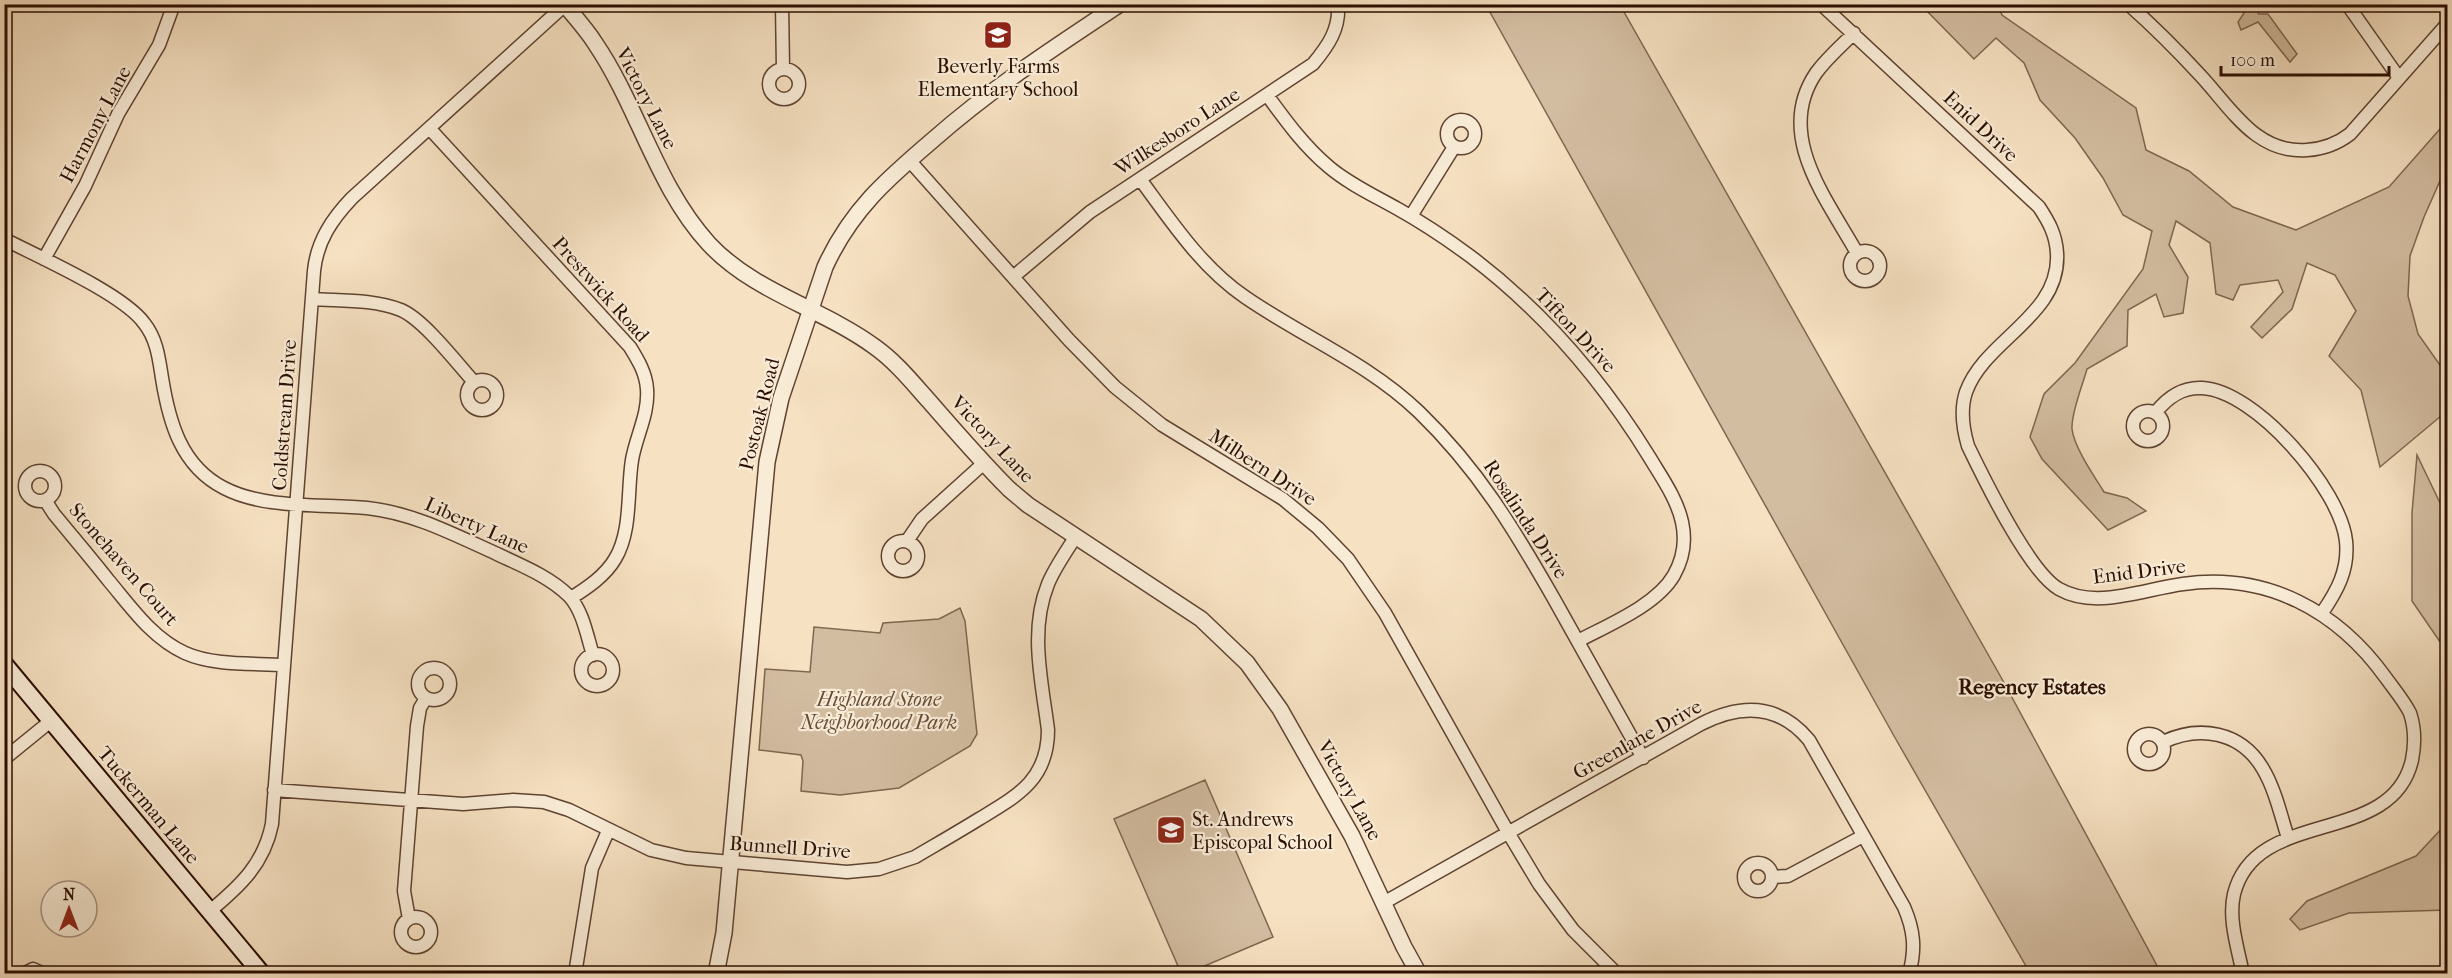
<svg xmlns="http://www.w3.org/2000/svg" width="2452" height="978" viewBox="0 0 2452 978" font-family="'IM FELL French Canon',serif">
<style>
.green{fill:#d3bda1;stroke:#7f6650;stroke-width:1.5}
.lines{fill:none;stroke-linecap:round;stroke-linejoin:round}
.minor-casing{stroke:#5e4330;stroke-width:15}
.tertiary-casing{stroke:#5e4330;stroke-width:18}
.secondary-casing{stroke:#2b0e00;stroke-width:20}
.minor{stroke:#f9ecd7;stroke-width:12}
.tertiary{stroke:#f9ecd7;stroke-width:15}
.secondary{stroke:#f9ecd7;stroke-width:16}
.labels{text-anchor:middle;stroke-width:4.5;stroke-linejoin:round;paint-order:stroke}
.poi-label{font-size:20px;fill:#2b0e00;stroke:#f9ecd7}
.street-label{font-size:20px;fill:#2b0e00;stroke:#f9ecd7}
.park-label{font-size:20px;font-style:italic;fill:#664b38;stroke:#f9ecd7}
.neighbourhood-label{font-size:21px;font-weight:bold;fill:#2b0e00;stroke:#f9ecd7}
</style>
<rect width="100%" height="100%" fill="#f6e1c2"/>
<filter id="stains"><feTurbulence type="fractalNoise" baseFrequency=".00333" numOctaves="4"/><feColorMatrix values="0 0 0 0 .2 0 0 0 0 .09 0 0 0 0 .02 0 0 0 .5 -.17"/></filter>
<radialGradient id="worn" r=".72"><stop offset=".6" stop-color="#630" stop-opacity="0"/><stop offset="1" stop-color="#630" stop-opacity=".3"/></radialGradient>
<path class="green" d="M1486 5H1620L2002 679 2161 973H2030L1894 736Z
M1921 5H1998L2002 15 2136 108 2146 150 2189 171 2233 207 2296 230 2389 187 2447 121V165L2424 217 2410 256 2408 296 2418 334 2447 375V411L2380 467 2361 390 2329 356 2356 311 2335 275 2307 263 2292 309 2262 338 2251 327 2283 292 2278 280 2240 285 2233 300 2216 294 2210 243 2176 221 2169 245 2188 277 2183 313 2164 317 2156 294 2128 310 2127 346 2087 369C2083 384 2071 413 2072 429 2074 447 2094 476 2104 492L2127 498 2146 511 2108 530 2042 459 2030 437 2044 394 2075 363 2143 269 2152 231 2123 215 2103 178 2075 138 2040 100 2024 63 1996 38 1974 59Z
M2242 5H2251L2259 14H2268L2297 54 2290 62 2258 22 2241 30 2238 22 2246 10Z
M2417 455 2442 507 2447 502V652L2412 601V513Z
M960 608 965 621 977 734 970 746 899 788 840 795 801 791 803 761 801 755 759 750 765 669 810 672 814 627 880 633 883 623 939 619Z
M1205 780 1273 937 1188 973H1181L1114 819Z
M2447 823V910L2349 913 2300 930 2290 919 2307 901 2416 856Z"/>
<g class="lines">
<g class="minor-casing">
<path id="minor" d="M782 4 783 69
M1821 4 2039 207C2049 222 2056 235 2057 253 2061 316 1985 339 1966 392 1960 410 1963 429 1968 446 1984 479 2029 572 2059 589 2096 610 2144 589 2183 584 2267 572 2338 611 2386 678 2394 689 2404 701 2410 713 2415 728 2415 745 2412 760 2392 848 2256 806 2234 894 2228 919 2238 949 2243 974
M2128 4C2154 27 2177 50 2200 75 2231 108 2256 154 2307 150 2323 149 2337 144 2350 134L2448 23
M2347 4 2399 78
M1854 33C1841 46 1827 58 1816 73 1774 135 1827 199 1857 253
M769 84a15 15 0 1 1 30 0a15 15 0 1 1-30 0Z
M1267 95C1286 121 1304 146 1329 167 1349 184 1375 196 1398 209 1423 223 1447 239 1470 256 1543 311 1602 380 1650 458 1662 478 1677 499 1682 522 1686 540 1683 559 1674 575 1657 605 1608 625 1578 641
M1447 134a14 14 0 1 1 28 0a14 14 0 1 1-28 0Z
M430 129 630 347C638 360 646 373 647 389 649 414 636 436 632 460 627 491 632 531 615 559 605 576 587 588 571 598
M909 160 1069 340 1115 387 1162 425 1283 499 1318 528 1348 559 1385 613 1509 834 1539 884 1573 930 1617 974
M1140 179C1171 221 1201 267 1245 297 1303 337 1368 363 1419 412 1478 469 1514 529 1554 599 1584 652 1613 705 1643 758
M1411 216 1454 147
M4 239C39 257 123 294 144 323 157 339 159 359 162 378 169 422 181 466 224 488 264 509 322 504 367 508 413 513 453 534 495 553 520 565 549 576 569 596 583 611 587 636 593 655
M1850 266a15 15 0 1 1 30 0a15 15 0 1 1-30 0Z
M44 259 85 186 118 114 159 45 174 4
M1013 277 1090 212 1313 64C1328 46 1340 29 1338 4
M312 299C341 301 373 299 401 310 424 320 456 362 474 382
M467 395a15 15 0 1 1 30 0a15 15 0 1 1-30 0Z
M2133 426a15 15 0 1 1 30 0a15 15 0 1 1-30 0Z
M2156 412C2168 397 2182 387 2202 388 2255 390 2341 490 2346 541 2349 570 2337 591 2322 613
M25 486a15 15 0 1 1 30 0a15 15 0 1 1-30 0Z
M45 500 54 514C72 536 91 558 109 581 131 607 152 638 185 653 214 666 252 663 284 665
M907 541 922 519 984 463
M888 556a15 15 0 1 1 30 0a15 15 0 1 1-30 0Z
M581 670a16 16 0 1 1 32 0a16 16 0 1 1-32 0Z
M418 684a16 16 0 1 1 32 0a16 16 0 1 1-32 0Z
M2134 749a15 15 0 1 1 30 0a15 15 0 1 1-30 0Z
M2163 742C2199 725 2241 731 2263 769 2275 789 2281 816 2288 838
M4 759 52 720
M274 790 463 804 513 800 544 802 569 810 651 850 686 858 847 872 879 869 915 857C937 844 958 832 979 819 1017 796 1048 780 1048 730 1042 682 1029 631 1048 584 1055 567 1066 552 1076 536
M1744 877a14 14 0 1 1 28 0a14 14 0 1 1-28 0Z
M1772 877 1788 876 1863 836
M1385 902 1701 724C1740 704 1778 703 1809 740L1904 907C1914 930 1916 949 1909 974
M210 911C240 886 264 864 272 824L314 271C317 241 332 219 352 198L566 4
M401 932a15 15 0 1 1 30 0a15 15 0 1 1-30 0Z
M409 919 404 891 417 726 420 708 426 698
M23 974 33 969 44 974
M575 974 592 868 608 831"/>
</g>
<g class="tertiary-casing">
<path id="tertiary" d="M564 4C575 17 586 29 595 43 639 108 656 186 709 244 755 293 822 308 875 347 896 362 912 382 929 401 955 431 981 461 1009 489L1028 505 1201 619 1247 663 1280 709 1352 836 1404 947 1419 974
M716 974 724 933 767 462 781 398 825 267C851 210 887 179 934 139 992 88 1055 47 1120 4"/>
</g>
<g class="secondary-casing">
<path id="secondary" d="M4 664 262 974"/>
</g>
<use href="#minor" class="minor"/>
<use href="#tertiary" class="tertiary"/>
<use href="#secondary" class="secondary"/>
</g>
<defs>
<g id="school-square" transform="scale(1.5)"><rect x="-9" y="-9" width="18" height="18" rx="4" fill="#8f2418" stroke="#f9ecd7"/><path d="M0-5L7-2L0 1L-7-2ZM-4 1L0 2.5L4 1V4Q0 6-4 4Z" fill="#fff"/></g>
</defs>
<g fill-rule="evenodd">
<use href="#school-square" x="998" y="35"/>
<use href="#school-square" x="1171" y="830"/>
</g>
<g class="labels">
<g class="poi-label">
<text x="998" y="73">Beverly Farms<tspan x="998" dy="23">Elementary School</tspan></text>
<text x="1192" y="826" text-anchor="start">St. Andrews<tspan x="1192" dy="23">Episcopal School</tspan></text>
</g>
<g class="street-label">
<text transform="translate(647 98) rotate(63)" y="7">Victory Lane</text>
<text transform="translate(95 124) rotate(-62)" y="7">Harmony Lane</text>
<text transform="translate(1981 126) rotate(43)" y="7">Enid Drive</text>
<text transform="translate(1177 131) rotate(-33)" y="7">Wilkesboro Lane</text>
<text transform="translate(601 289) rotate(48)" y="7">Prestwick Road</text>
<text transform="translate(1576 330) rotate(47)" y="7">Tifton Drive</text>
<text transform="translate(759 414) rotate(-76)" y="7">Postoak Road</text>
<text transform="translate(284 415) rotate(-86)" y="7">Coldstream Drive</text>
<text transform="translate(993 439) rotate(47)" y="7">Victory Lane</text>
<text transform="translate(1263 467) rotate(33)" y="7">Milbern Drive</text>
<text transform="translate(1526 519) rotate(57)" y="7">Rosalinda Drive</text>
<text transform="translate(477 525) rotate(24)" y="7">Liberty Lane</text>
<text transform="translate(124 564) rotate(49)" y="7">Stonehaven Court</text>
<text transform="translate(2139 571) rotate(-7)" y="7">Enid Drive</text>
<text transform="translate(1637 739) rotate(-29)" y="7">Greenlane Drive</text>
<text transform="translate(1350 790) rotate(61)" y="7">Victory Lane</text>
<text transform="translate(149 805) rotate(50)" y="7">Tuckerman Lane</text>
<text transform="translate(790 847) rotate(4)" y="7">Bunnell Drive</text>
</g>
<g class="park-label">
<text x="879" y="706">Highland Stone<tspan x="879" dy="23">Neighborhood Park</tspan></text>
</g>
<g class="neighbourhood-label">
<text x="2032" y="694">Regency Estates</text>
</g>
</g>
<rect width="2452" height="978" fill="none" stroke="#f6e1c2" stroke-width="24"/>
<rect x="6" y="6" width="2440" height="966" fill="none" stroke="#2b0e00" stroke-width="3"/>
<rect x="12" y="12" width="2428" height="954" fill="none" stroke="#2b0e00" stroke-width="1.5"/>
<g transform="translate(69 909)"><circle r="28" fill="#f9ecd7" stroke="#a79381" stroke-width="1.5"/>
<path d="M0-4.5L10 22L0 15L-10 22Z" fill="#8f2418"/>
<text y="-9" font-size="16" font-weight="bold" text-anchor="middle" fill="#2b0e00">N</text>
</g>
<path d="M2221 66v9h168v-9" fill="none" stroke="#2b0e00" stroke-width="3"/>
<text x="2230" y="66" font-size="18" fill="#2b0e00" stroke="#f9ecd7" stroke-width="4.5" paint-order="stroke">100 m</text>
<rect width="100%" height="100%" filter="url(#stains)"/>
<rect width="100%" height="100%" fill="url(#worn)"/>
</svg>
